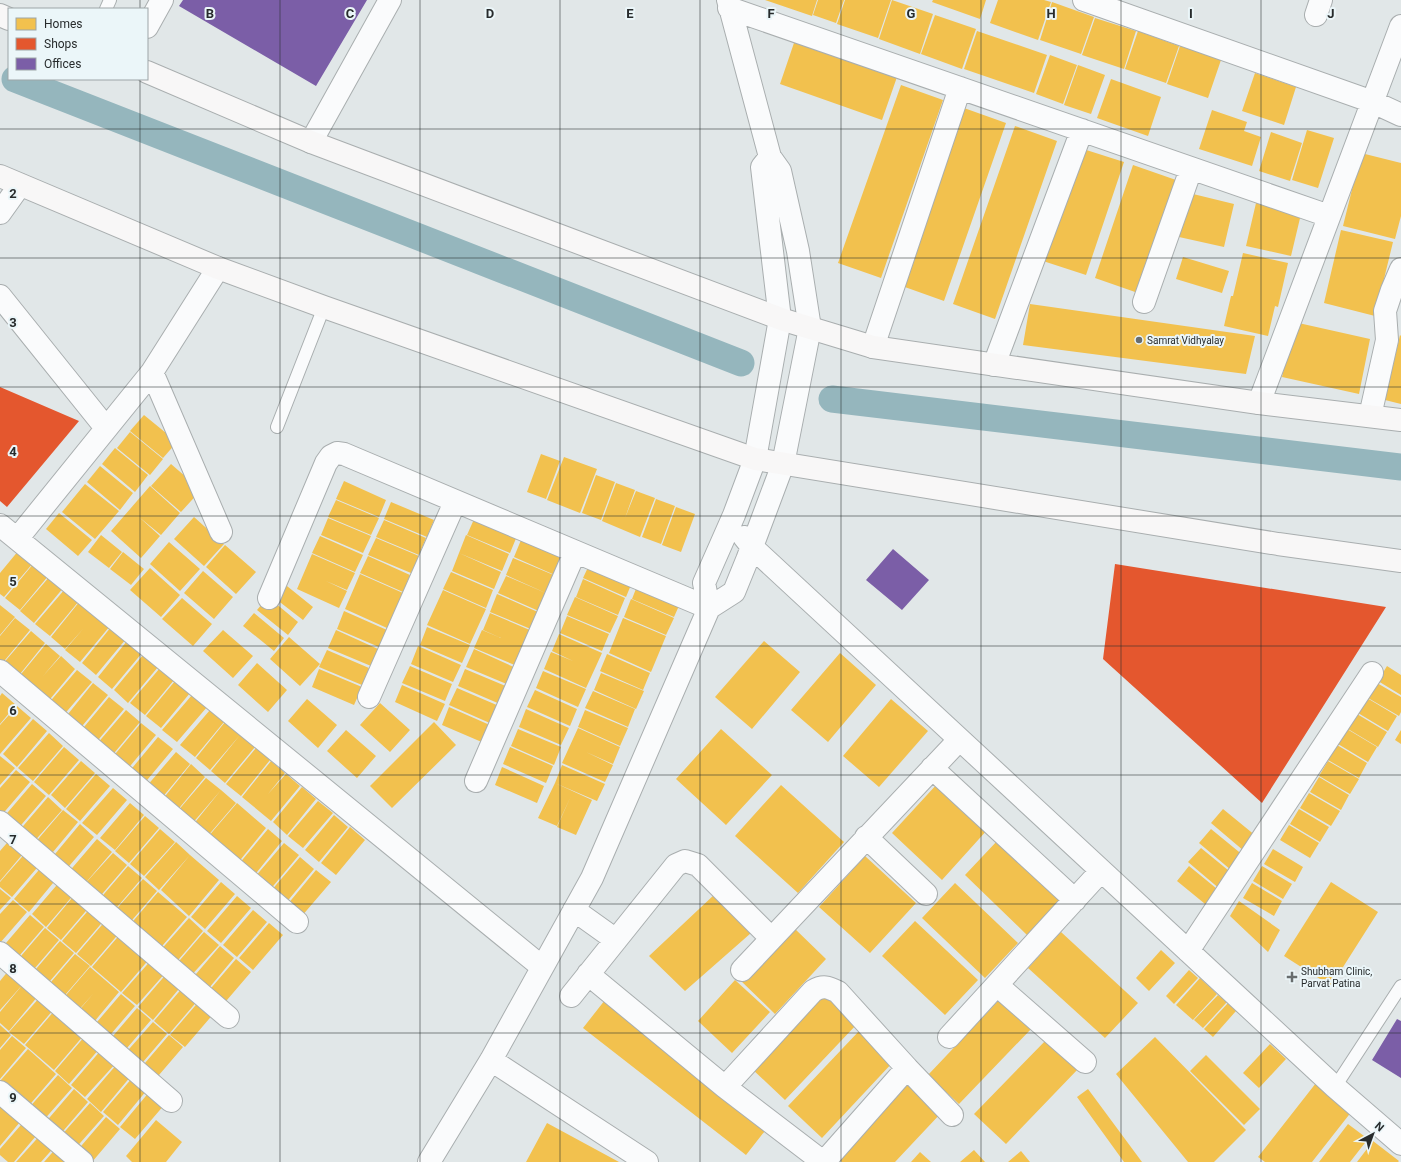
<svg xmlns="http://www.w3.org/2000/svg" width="1401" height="1162" viewBox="0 0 1401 1162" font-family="Roboto,sans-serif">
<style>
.homes{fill:#f2c14e}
.shops{fill:#e4572e}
.offices{fill:#7b5ea7}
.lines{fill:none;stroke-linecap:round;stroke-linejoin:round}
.canal{stroke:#95b6bd;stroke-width:27}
.service-casing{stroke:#a9aeaf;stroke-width:14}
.minor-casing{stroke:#a9aeaf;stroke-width:24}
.secondary-casing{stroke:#a9aeaf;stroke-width:24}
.service{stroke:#fafbfc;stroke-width:12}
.minor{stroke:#fafbfc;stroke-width:22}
.secondary{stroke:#f8f7f7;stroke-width:22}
.grid{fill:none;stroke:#272b2c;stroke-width:1;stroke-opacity:0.55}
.poi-dot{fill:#686d6e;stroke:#ebf6f9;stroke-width:1.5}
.labels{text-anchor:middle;stroke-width:4;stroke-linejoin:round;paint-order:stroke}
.poi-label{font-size:10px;fill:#272b2c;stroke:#ebf6f9;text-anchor:start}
.grid-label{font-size:13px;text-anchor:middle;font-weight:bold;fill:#272b2c;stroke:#ebf6f9;stroke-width:4;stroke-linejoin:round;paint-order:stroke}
</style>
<rect width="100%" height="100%" fill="#e1e7e8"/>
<path class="homes" d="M765 0H817L812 16Z
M818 0H844L836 23 813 15Z
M845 0H891L878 38 837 24Z
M892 0 933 14 920 54 879 39Z
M933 0H986L980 19 932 2Z
M998 0H1044L1051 2 1038 40 990 23Z
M1052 2 1094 17 1081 54 1040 40Z
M935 15 976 29 962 69 921 54Z
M1095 18 1136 31 1124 69 1082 55Z
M977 31 1047 55 1034 93 964 69Z
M1138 31 1179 46 1166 83 1125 69Z
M795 40 897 77 882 120 780 84Z
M1180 46 1221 60 1208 98 1167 84Z
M1050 55 1077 65 1063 104 1036 94Z
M1078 65 1105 75 1091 114 1064 105Z
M1255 73 1296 87 1284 125 1242 111Z
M1111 79 1161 97 1148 136 1097 118Z
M901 85 943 100 881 278 838 263Z
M964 108 1006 123 944 301 902 286Z
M1212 110 1247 122 1244 131 1261 137 1252 166 1199 149Z
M1015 126 1057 141 995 319 953 304Z
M1307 130 1334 138 1318 188 1292 180Z
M1271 132 1302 143 1290 181 1259 171Z
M1080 148 1124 162 1086 275 1043 261Z
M1361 153 1401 163V216L1395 239 1343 226Z
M1133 165 1176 180 1138 293 1095 278Z
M1189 193 1234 204 1224 247 1179 237Z
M1256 203 1301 214 1291 256 1246 246Z
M1341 230 1393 242 1375 316 1324 303Z
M1243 253 1288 263 1278 307 1275 306 1268 336 1224 326 1231 296H1233Z
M1183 257 1229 271 1222 293 1176 279Z
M1030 304 1255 336 1246 374 1023 345Z
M1294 322 1370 339 1359 394 1282 377Z
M1400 335 1401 336V404L1385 400Z
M144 415 177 442 163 458 130 431Z
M130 432 163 459 150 475 117 448Z
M115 448 148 475 135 492 102 464Z
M541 454 560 461 546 499 527 492Z
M564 457 597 469 580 513 547 500Z
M171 464 201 490 181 512 151 486Z
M100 466 133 493 120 510 87 482Z
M596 475 615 482 601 520 582 513Z
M344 481 386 500 379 517 336 499Z
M616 483 635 490 625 518 636 491 655 498 640 537 602 521Z
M85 484 119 511 95 539 62 512Z
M150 486 180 513 161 535 139 517 160 536 141 558 111 531Z
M656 499 675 506 661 544 642 537Z
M336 500 379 518 371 535 328 517Z
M391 502 434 520 427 537 384 519Z
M676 507 695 514 681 552 662 545Z
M59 513 92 540 78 556 46 529Z
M194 517 224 544 204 566 174 539Z
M475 517 517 536 510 553 467 535Z
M328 518 371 536 363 553 321 535Z
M384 520 426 538 419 555 376 537Z
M101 535 122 552 109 568 88 552Z
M466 535 509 554 502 571 459 553Z
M320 536 363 555 355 572 312 553Z
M376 538 419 556 411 573 368 555Z
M521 540 564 558 557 576 514 557Z
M169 542 200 569 180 591 150 564Z
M225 545 256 572 236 594 206 567Z
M19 550 34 562 4 597 0 594V573Z
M123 552 144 569 131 585 110 569Z
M459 553 501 572 494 589 452 571Z
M312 554 355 573 347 590 326 581 347 591 339 608 297 589Z
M368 556 410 575 403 592 360 573Z
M513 558 556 576 548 594 506 575Z
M591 561 633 580 626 597 583 578Z
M34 563 49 575 20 610 5 598Z
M150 568 180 595 161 617 130 590Z
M203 571 233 597 214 619 184 593Z
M451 572 493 590 486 608 443 589Z
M360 574 403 593 395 610 374 601 395 610 387 628 345 609Z
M50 576 64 587 34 623 20 611Z
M506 576 548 594 541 612 498 593Z
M583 579 625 598 618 615 576 597Z
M639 581 682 599 674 617 632 599Z
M282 582 313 607 303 620 272 596Z
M65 589 79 601 50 636 35 624Z
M443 590 486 609 470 644 427 625Z
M497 594 540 613 533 630 490 612Z
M268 597 298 622 288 635 257 610Z
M575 597 618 616 610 633 567 615Z
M182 598 212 624 193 646 162 619Z
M631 599 674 618 666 635 624 617Z
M80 601 110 626 80 662 65 650 83 629 65 649 51 637Z
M0 605 15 617 0 635Z
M344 611 387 630 379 647 337 629Z
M254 613 284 638 274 651 243 626Z
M490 613 532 631 517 666 474 648 482 630 501 638 483 630Z
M567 616 609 634 602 651 560 633Z
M15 618 30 630 0 666V636Z
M623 618 666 636 651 672 609 653Z
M111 627 126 639 96 675 82 663Z
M427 627 470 645 462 663 420 645Z
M223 630 253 656 233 678 203 651Z
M336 630 378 649 371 666 328 648Z
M31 631 45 643 16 679 1 666Z
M559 634 602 653 586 688 544 669 551 652 573 661 552 651Z
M289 637 320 664 300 686 270 659Z
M127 641 142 653 112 689 98 677Z
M764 641 800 672 752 729 715 697Z
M46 644 60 656 43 676 61 656 75 669 46 704 17 679Z
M418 646 461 665 453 682 411 664Z
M474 649 516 668 509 685 466 667Z
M327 650 369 668 362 685 319 667Z
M840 653 876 685 828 742 791 710Z
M607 654 650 673 643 690 600 671Z
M143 655 158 667 128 703 114 690Z
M257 663 287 690 268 712 238 685Z
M410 666 452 684 445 701 402 683Z
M1387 666 1401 675V695L1378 681Z
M160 668 174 680 145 715 130 703Z
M319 669 362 687 354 705 312 687Z
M465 669 508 687 500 704 458 686Z
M77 670 92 682 62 717 47 705Z
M543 671 586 689 578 707 536 688Z
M601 673 644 691 636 709 594 690Z
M175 681 190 693 161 728 146 716Z
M93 683 108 695 78 731 64 719Z
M1377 683 1401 697V712L1399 716 1368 698Z
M402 685 445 704 437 721 395 702Z
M457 688 499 706 492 724 449 705Z
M535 690 577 709 570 726 527 707Z
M593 691 635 709 628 727 585 708Z
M2 693 16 705 0 724V696Z
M192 695 207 707 177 742 162 730Z
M109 697 124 709 94 745 79 733Z
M1367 698 1397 716 1388 731 1358 713Z
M307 699 337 725 318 748 288 721Z
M891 699 928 731 879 787 843 756Z
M380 703 410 730 390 752 360 725Z
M17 706 31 718 0 754V725Z
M449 707 492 726 484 743 442 725Z
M526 709 569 728 561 745 519 727Z
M126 710 140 722 110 758 96 745Z
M210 710 224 722 195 757 180 745Z
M585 710 628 728 620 746 578 727Z
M1357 714 1387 732 1378 747 1348 729Z
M33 719 47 731 17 767 3 754Z
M225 722 240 735 210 770 196 758Z
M434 722 456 745 392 808 370 786Z
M141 723 156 735 126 771 111 759Z
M578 728 620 747 613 764 586 752 613 765 605 782 562 763Z
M518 729 561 747 554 765 511 746Z
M721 729 772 775 726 825 676 779Z
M1347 729 1377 747 1368 762 1338 744Z
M346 730 376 756 357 778 327 751Z
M1401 730V744L1395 740Z
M49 733 63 746 33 781 18 768Z
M240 735 255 747 225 783 211 771Z
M158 737 173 749 143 785 128 773Z
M1337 745 1367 763 1359 778 1328 760Z
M64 747 79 760 49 795 34 782Z
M510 747 553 766 546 783 503 764Z
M256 748 270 760 241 796 226 784Z
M176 752 190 764 161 799 146 787Z
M0 756 15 768 0 785Z
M81 761 95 773 65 808 51 795Z
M271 761 285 773 268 794 286 774 300 786 271 821 242 797Z
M1328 761 1359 779 1350 794 1319 776Z
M191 764 205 777 176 812 162 800Z
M562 765 605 784 597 801 555 783Z
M502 767 544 786 537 803 495 785Z
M16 770 30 782 0 817V788Z
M96 774 110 786 80 821 66 809Z
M1319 777 1349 795 1341 810 1310 792Z
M206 778 221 790 191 825 176 813Z
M555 783 592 800 576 835 557 827 571 796 557 826 538 818Z
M938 783 988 829 942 880 892 833Z
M32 784 46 796 16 831 2 819Z
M781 785 844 842 798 893 735 836Z
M302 787 316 799 287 835 273 822Z
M113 788 127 800 97 835 82 823Z
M221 790 236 803 206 838 192 826Z
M1309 793 1340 811 1331 826 1300 808Z
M48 797 62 810 32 844 18 832Z
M318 801 333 813 303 848 288 836Z
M130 803 144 815 115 850 100 838Z
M237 803 266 828 237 864 222 851 239 831 222 851 207 838Z
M1223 809 1256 836 1244 851 1211 823Z
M1299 809 1329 827 1320 842 1290 824Z
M63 810 78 822 48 858 33 845Z
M334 815 348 827 319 862 305 850Z
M145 816 159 828 129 863 115 851Z
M80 824 94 837 64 872 50 860Z
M1289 825 1319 843 1310 858 1280 840Z
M350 827 365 840 336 875 321 863Z
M160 829 175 842 144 876 130 864Z
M268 829 282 841 253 877 238 865Z
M1211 829 1244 856 1231 870 1199 843Z
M12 837 27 849 0 881V851Z
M97 839 112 852 82 887 67 874Z
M998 840 1061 899 1027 935 965 875Z
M176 842 190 855 159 890 145 877Z
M284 843 299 855 269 891 254 878Z
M1201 848 1234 875 1221 890 1188 862Z
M1273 849 1303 867 1295 882 1264 864Z
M28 850 42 862 12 897 0 887V882Z
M113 853 127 865 97 900 82 887Z
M190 855 219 880 189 916 161 890Z
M865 856 916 903 870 953 819 907Z
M300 857 314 869 285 904 270 892Z
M44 864 58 877 29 912 14 899Z
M128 866 142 878 112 913 98 901Z
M1189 866 1222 893 1210 908 1177 881Z
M1262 866 1292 884 1283 899 1253 881Z
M316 870 331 882 301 917 287 905Z
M62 879 76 892 46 927 32 914Z
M143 879 157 891 127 926 112 914Z
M221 882 235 894 205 929 191 917Z
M1331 882 1378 912 1331 986 1284 956Z
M955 883 1018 943 985 978 922 918Z
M1252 883 1282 901 1274 916 1243 898Z
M0 889 11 898 0 910Z
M77 892 91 905 61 940 47 928Z
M158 892 187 917 157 952 128 927Z
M715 894 751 933 685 991 649 956Z
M237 896 251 908 221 943 207 931Z
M13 900 27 912 0 943V914Z
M1239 901 1280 930 1268 952 1230 916Z
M92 906 106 918 76 953 62 941Z
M253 910 267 922 237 957 223 945Z
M30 915 44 927 14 962 0 950Z
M189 918 203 931 173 966 158 953Z
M107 919 121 931 91 966 77 954Z
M915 921 978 980 945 1015 882 956Z
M269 923 283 935 253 970 239 958Z
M792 926 826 959 775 1014 740 980Z
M45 928 59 940 29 975 15 963Z
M122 932 151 957 121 992 92 967Z
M204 932 219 945 188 979 174 967Z
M1061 932 1138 1003 1105 1038 1028 968Z
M60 941 74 953 44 988 30 976Z
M220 946 234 958 204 994 190 981Z
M1161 950 1175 963 1149 991 1136 978Z
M75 954 90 966 59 1002 45 989Z
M153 958 167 971 137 1005 122 993Z
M236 959 251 972 221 1007 206 994Z
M90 967 119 992 89 1028 75 1015 93 994 75 1014 60 1002Z
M9 970 24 983 0 1010V981Z
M1189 970 1198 978 1174 1004 1166 996Z
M168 972 183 984 153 1020 138 1007Z
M1200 978 1217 994 1193 1020 1176 1005Z
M735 980 770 1012 732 1053 698 1021Z
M24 983 38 996 9 1031 0 1023V1012Z
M184 986 199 999 169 1034 154 1021Z
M823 992 857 1024 785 1100 751 1068Z
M121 994 135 1006 105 1041 91 1029Z
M1218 995 1227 1002 1203 1028 1194 1020Z
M40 997 54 1009 24 1044 9 1032Z
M1001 998 1032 1028 959 1104 928 1075Z
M201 999 215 1012 185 1047 170 1035Z
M605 1000 768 1127 746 1155 583 1028Z
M1228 1003 1236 1011 1213 1037 1204 1029Z
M137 1008 151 1020 121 1055 107 1043Z
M55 1010 84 1035 54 1070 25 1045Z
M153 1022 167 1034 137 1069 122 1057Z
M0 1025 11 1035 0 1048Z
M860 1030 894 1061 822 1138 788 1106Z
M169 1035 183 1047 153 1082 139 1070Z
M12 1036 26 1048 0 1079V1050Z
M85 1036 100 1048 69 1084 55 1071Z
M1155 1037 1246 1130 1214 1162H1188L1116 1074Z
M1048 1038 1079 1068 1006 1144 974 1114Z
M1270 1044 1286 1059 1259 1088 1243 1073Z
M28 1049 56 1074 26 1109 0 1086V1081Z
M101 1050 116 1063 85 1097 71 1085Z
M1206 1055 1260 1109 1244 1125 1190 1071Z
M117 1064 131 1076 101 1112 87 1099Z
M58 1075 72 1088 42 1122 27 1110Z
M133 1077 147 1090 118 1125 103 1112Z
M908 1080 942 1112 895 1162H842L836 1156Z
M1316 1083 1352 1111 1312 1162H1265L1258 1157Z
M74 1089 88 1102 58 1137 44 1124Z
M1088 1089 1142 1162H1124L1077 1097Z
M150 1091 165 1104 135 1139 120 1127Z
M0 1094 25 1116 0 1146Z
M90 1103 104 1116 73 1151 59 1138Z
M106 1117 120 1129 92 1162 76 1152Z
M27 1118 41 1130 14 1162H8L0 1155V1149Z
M156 1120 182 1142 166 1162H132L126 1156Z
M547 1123 619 1162H526Z
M1348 1124 1368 1139 1350 1162H1319Z
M43 1132 57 1144 41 1162H16Z
M1373 1141 1399 1161 1398 1162H1357Z
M58 1146 69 1162H44Z
M974 1150 985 1162H960Z
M1021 1151 1030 1162H1008Z
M920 1152 931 1162H911Z"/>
<path class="shops" d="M0 387 79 421 7 507 0 501Z
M1115 564 1386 607 1262 803 1103 659Z"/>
<path class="offices" d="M183 0H367L316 86 179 6Z
M893 549 929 580 902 610 866 580Z
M1397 1019 1401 1021V1078L1372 1060Z"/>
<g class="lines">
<path class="canal" d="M15 79 741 363
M832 399 1401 467"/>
<g class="service-casing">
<path id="service" d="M106 9 110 0
M277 427 324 307
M1335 1087 1401 986"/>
</g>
<g class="minor-casing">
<path id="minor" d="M728 0 770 157
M1084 0 1373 102 1401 115
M729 8 1329 216
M1316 15 1321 0
M147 27 162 0
M311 142 390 0
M0 213 20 185
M0 296 106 428
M1144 302 1191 169
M873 347 960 88
M994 365 1082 130
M152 372 221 532
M1259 403 1401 26
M1370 416 1387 340 1385 311 1392 290 1401 269
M0 525 542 967
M744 537 752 547 1335 1087 1401 1144
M17 539 152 372 218 268
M269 598 326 463 331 456 337 453 344 454 709 608
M0 671 297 922
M369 697 455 502
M932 768 1075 900
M476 781 575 552
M0 822 228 1017
M866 837 926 894
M574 910 616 940
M1188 951 1372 673
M0 953 171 1101
M742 970 959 740
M588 974 725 1087 823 1162
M997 985 1085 1062
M571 996 676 865 685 861 698 865 771 938
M949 1037 1101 871
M491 1060 647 1162
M725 1087 813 991C823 985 828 987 838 992L907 1068 952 1115
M0 1092 82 1162
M429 1162 491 1060 592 878 709 608 704 583 734 515 755 459 780 319 762 167 770 157 780 171 798 251 810 328 783 464 747 560 734 592 709 608
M824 1162 907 1068"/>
</g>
<g class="secondary-casing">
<path id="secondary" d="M0 15 9 19
M147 72 311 142 784 320 873 347 1259 403 1401 420
M0 176 218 268 324 307 755 459 1278 544 1401 561"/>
</g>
<use href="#service" class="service"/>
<use href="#minor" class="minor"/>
<use href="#secondary" class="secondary"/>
</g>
<path class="grid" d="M140 0V9M280 0V1162M420 0V1162M560 0V1162M700 0V1162M841 0V1162M981 0V1162M1121 0V1162M1261 0V1162M140 79V1162M0 129H1401M0 258H1401M0 387H1401M0 516H1401M0 646H1401M0 775H1401M0 904H1401M0 1033H1401"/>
<g class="poi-dot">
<circle cx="1139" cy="340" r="4"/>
<path d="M1290 971h4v4h4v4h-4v4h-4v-4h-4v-4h4z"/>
</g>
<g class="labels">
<g class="poi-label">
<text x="1147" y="344">Samrat Vidhyalay</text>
<text x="1301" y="975">Shubham Clinic,<tspan x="1301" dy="12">Parvat Patina</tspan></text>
</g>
</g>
<g class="grid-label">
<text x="210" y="18">B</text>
<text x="350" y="18">C</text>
<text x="490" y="18">D</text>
<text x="630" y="18">E</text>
<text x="771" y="18">F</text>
<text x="911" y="18">G</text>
<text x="1051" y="18">H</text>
<text x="1191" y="18">I</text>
<text x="1331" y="18">J</text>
<text x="13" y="198">2</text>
<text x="13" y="327">3</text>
<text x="13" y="456">4</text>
<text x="13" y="586">5</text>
<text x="13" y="715">6</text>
<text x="13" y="844">7</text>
<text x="13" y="973">8</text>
<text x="13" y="1102">9</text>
</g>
<rect x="8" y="8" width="140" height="72" fill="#ebf6f9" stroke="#9da5a7"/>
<rect x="16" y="18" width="20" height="12" fill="#f2c14e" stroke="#9da5a7"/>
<text x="44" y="28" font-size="12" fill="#272b2c">Homes</text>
<rect x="16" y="38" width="20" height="12" fill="#e4572e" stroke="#9da5a7"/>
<text x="44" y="48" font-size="12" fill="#272b2c">Shops</text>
<rect x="16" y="58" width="20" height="12" fill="#7b5ea7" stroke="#9da5a7"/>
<text x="44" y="68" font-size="12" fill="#272b2c">Offices</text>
<g transform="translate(1373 1134) rotate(41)" stroke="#ebf6f9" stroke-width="3" paint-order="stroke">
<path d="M0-3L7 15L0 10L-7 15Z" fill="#272b2c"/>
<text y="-6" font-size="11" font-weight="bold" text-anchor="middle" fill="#272b2c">N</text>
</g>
</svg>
